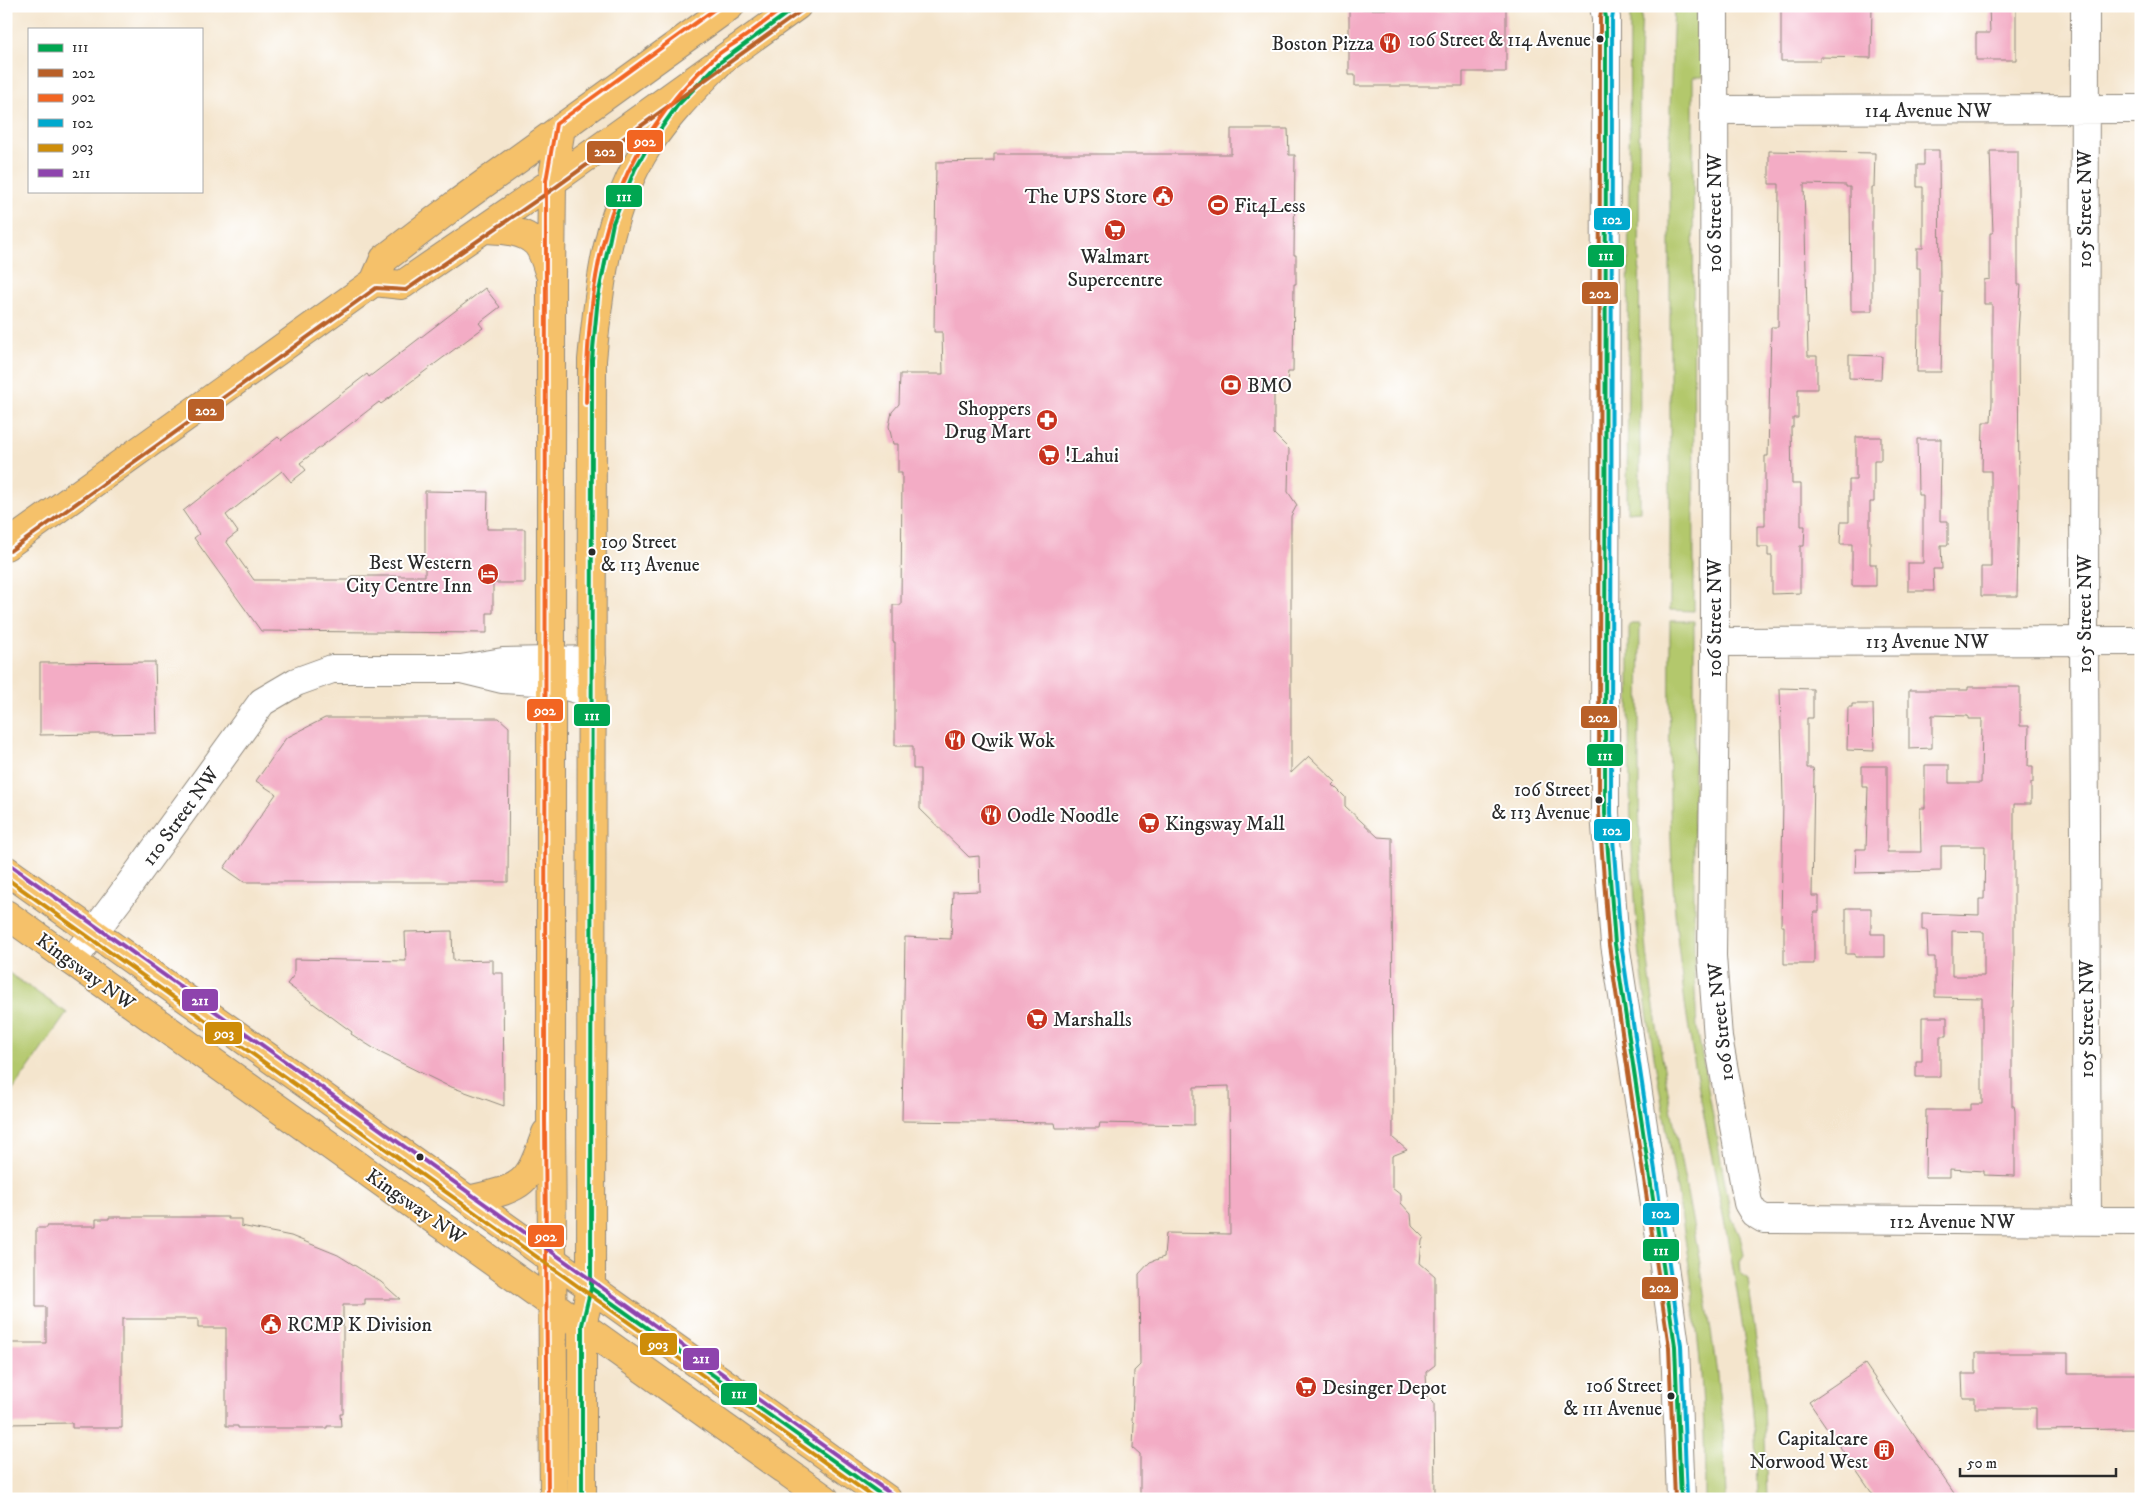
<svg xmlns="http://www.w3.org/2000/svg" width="2147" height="1505" viewBox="0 0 2147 1505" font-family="'IM FELL DW Pica',serif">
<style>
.green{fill:#b3c86c;stroke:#6f7a4c}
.building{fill:#f3acc5;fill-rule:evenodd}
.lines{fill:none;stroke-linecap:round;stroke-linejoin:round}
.minor-casing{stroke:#90887c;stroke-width:30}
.major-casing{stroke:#90887c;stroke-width:30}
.minor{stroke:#fff;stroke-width:28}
.major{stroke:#f5c16b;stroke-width:28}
.bus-1-casing{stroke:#fff;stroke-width:8}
.bus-2-casing{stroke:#fff;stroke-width:8}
.bus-3-casing{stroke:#fff;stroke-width:8}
.bus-4-casing{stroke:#fff;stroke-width:8}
.bus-5-casing{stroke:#fff;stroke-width:8}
.bus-6-casing{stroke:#fff;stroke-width:8}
.bus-1{stroke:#00a651;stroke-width:4}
.bus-2{stroke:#b96028;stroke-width:4}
.bus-3{stroke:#f26522;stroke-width:4}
.bus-4{stroke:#00a9ce;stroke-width:4}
.bus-5{stroke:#ce8d09;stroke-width:4}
.bus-6{stroke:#8e44ad;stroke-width:4}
.bus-dot{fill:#2b2b2b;stroke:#fff;stroke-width:2}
.labels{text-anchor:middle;stroke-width:4;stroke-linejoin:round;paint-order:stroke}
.bus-label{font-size:19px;fill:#2b2b2b;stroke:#fff;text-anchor:end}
.poi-label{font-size:20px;fill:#2b2b2b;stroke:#fff;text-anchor:start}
.street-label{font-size:20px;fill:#2b2b2b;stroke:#fff}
.line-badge{stroke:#fff;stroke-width:2}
.badge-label{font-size:14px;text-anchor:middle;font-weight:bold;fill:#fff}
</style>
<rect width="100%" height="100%" fill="#fff"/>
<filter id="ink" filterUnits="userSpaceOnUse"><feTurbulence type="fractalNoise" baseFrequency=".02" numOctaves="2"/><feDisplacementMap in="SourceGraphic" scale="10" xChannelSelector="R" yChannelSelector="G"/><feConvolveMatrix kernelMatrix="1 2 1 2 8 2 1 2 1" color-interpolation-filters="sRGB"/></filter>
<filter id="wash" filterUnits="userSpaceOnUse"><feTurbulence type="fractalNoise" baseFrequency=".0096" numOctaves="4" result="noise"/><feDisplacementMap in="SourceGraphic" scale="20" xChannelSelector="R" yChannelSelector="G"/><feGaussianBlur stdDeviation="1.12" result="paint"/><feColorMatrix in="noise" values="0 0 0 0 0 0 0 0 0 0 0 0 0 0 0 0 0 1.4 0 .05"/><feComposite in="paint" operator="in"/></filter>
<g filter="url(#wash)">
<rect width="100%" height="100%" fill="#f4e5cd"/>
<path class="green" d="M1630 6H1642L1639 87 1640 511 1627 512Z
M1674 6H1697V46L1703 60V77H1693L1694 611 1670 610V109Z
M1670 621H1694V972L1697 1028 1731 1216 1740 1236 1744 1255 1740 1261 1741 1274 1748 1279 1764 1400 1767 1499H1757C1757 1331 1708 1168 1685 1003 1679 957 1674 911 1672 866 1668 784 1670 703 1670 621Z
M1629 624H1640C1639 749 1635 875 1653 1000 1677 1166 1723 1330 1726 1499H1705C1705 1440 1703 1381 1696 1322 1684 1205 1656 1090 1642 973 1628 857 1629 741 1629 624Z
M6 971 67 1013 6 1100Z"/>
<g id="blocks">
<path class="building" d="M1459 6H1506V72H1463V86H1355V75H1349V9L1459 10Z
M1781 6H1872L1871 58 1820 57V61H1781Z
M1989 6H2016V60H1976V33H1990Z
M1231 129H1288L1289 155H1295L1294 255H1296V284H1294L1293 372H1288L1287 382 1274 394V434L1289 449 1288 492 1297 505 1291 516V773L1309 756 1336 782 1333 785 1345 797V806L1378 837 1392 838 1393 1138 1407 1150 1392 1156V1188L1401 1195V1203L1411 1214 1412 1225 1424 1237 1422 1241 1420 1263 1435 1276V1365L1426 1372 1427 1396 1434 1403 1435 1494 1430 1499H1146L1140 1494V1454L1133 1448 1134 1423 1132 1421 1134 1371 1140 1365 1139 1274 1150 1262 1164 1257 1166 1233 1230 1234 1229 1086 1194 1087V1125L1100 1123 1099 1128H1056L1055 1123 902 1121 905 937 951 939 953 892 980 891 979 856 969 857 920 809V769H913V746H895V642H893V605H901L902 473H898V444H893L889 426 892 412 899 404 900 374H943L942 332H934L936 162 994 161V154H1231Z
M1924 150H1939L1940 292H1943L1941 372H1917L1918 326H1920V268H1917V248H1923V187H1917V165H1924Z
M1769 151 1875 153 1874 187H1872V311H1851L1850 187H1846V185L1804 184 1808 356H1817V389H1798V418H1793V427H1791L1792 484H1801V526H1805L1804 546H1800V593L1772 594V556H1768V547H1757V526H1765V456H1768L1771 327H1778L1779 184H1769Z
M1990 151H2018V285H2021L2018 334 2019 500 2017 596H1981V567H1991V471H1982L1983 422H1991L1992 402V304H1984V280L1990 279V233H1993Z
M485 288 500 307 479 323 483 328 381 404 379 402 300 463 306 470 291 482 282 471 226 515 238 532 226 541 254 580H351V576H425V491L488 492 487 529H525V583H493V613H487V633L261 631 194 538 199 534 183 511 278 437 281 440 367 374 369 377Z
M1849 355 1882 356 1881 379 1849 378Z
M1856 437H1881V460H1874V502H1870V564H1876V586H1852V544H1840L1841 522H1849V480H1856Z
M1917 439H1941L1940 521H1948V545H1941L1942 569H1933L1934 591H1908V563H1923V495H1918Z
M155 662 157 733 40 735V663Z
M1968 687H2020V726H2029L2028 766H2033V783H2031V804H2014V966L2013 1007H2012V1106H2014L2015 1111V1176L1984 1175V1171L1950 1169V1177H1925L1926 1110H1971V1104H1982V998L1935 997V957H1928L1927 930H1922V913L1979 915V899H1984L1985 846H1941V871L1855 873 1856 849H1866L1868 787H1862V766H1887V852H1921L1920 808H1925V765H1949V783H1981L1982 719H1968V716L1932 715V748L1909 749V690H1968ZM1952 931 1984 932V976H1952Z
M1780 688 1813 689V718H1807V768H1813L1814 773 1812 896H1819V912H1814V964H1784V926H1781L1783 798Z
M1852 704H1873L1874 751 1847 750 1848 707H1852Z
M325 718H499L509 727 508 882H244L224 868 276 794 256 781 286 738Z
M1846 908H1871V934H1885V957H1855V954H1846Z
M452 931 453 961 493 960V973H503L504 1106 446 1085 381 1053 351 1034 352 1032 287 984 294 975V959L406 961 405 932Z
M1922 1017H1947V1036H1940V1077H1916V1061H1922Z
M109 1217H228V1219H241V1226L291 1236 338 1255 381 1282 400 1299H365V1305H343V1414H340L341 1426H327V1428H238V1426H226V1328H198V1319H122V1428H72V1423L6 1424V1343H46V1307H36V1228H47V1226H96V1219H109Z
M1976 1353H2068V1374H2141V1429L2036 1430V1408H1975V1398H1963L1962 1374H1976Z
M1865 1364 1958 1499H1876L1809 1402Z"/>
</g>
</g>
<g filter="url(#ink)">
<use href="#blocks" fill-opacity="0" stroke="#90887c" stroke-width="1"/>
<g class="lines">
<g class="minor-casing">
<path id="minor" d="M1604 6 1606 18 1605 813 1615 944 1659 1230 1675 1346 1681 1499
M1714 6 1715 668 1712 956 1718 1038 1748 1203 1754 1213 1764 1219 2141 1221
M2085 6 2084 641 2087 1221
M1715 110 2141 109
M1714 642 2141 641
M591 693 552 682 502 679 461 669 503 662 592 660
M72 961 119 899 262 702 296 682 332 669H461"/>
</g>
<g class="major-casing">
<path id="major" d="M483 229C500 230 522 229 536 243 542 249 546 263 549 272
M374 282 402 285 552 182 797 6
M6 546 374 282 384 259 460 201 730 6
M6 870 887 1499
M6 914 825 1499
M468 1200C523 1187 527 1188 546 1133
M554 1499 551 1120V277L552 182 561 128
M582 1499V1325L591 1288 592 360C599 286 607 208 649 144 669 114 694 89 719 63"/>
</g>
<use href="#minor" class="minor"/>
<use href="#major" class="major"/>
<g class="bus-1-casing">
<path id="bus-1" d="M1604 6 1606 18 1605 813 1615 944 1675 1346 1681 1499
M591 1288 887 1499
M582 1499V1325L591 1288 592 360 598 297 613 223 635 169 649 145 677 106 719 63 797 6"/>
</g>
<g class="bus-2-casing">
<path id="bus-2" d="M1602 6 1600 18 1599 813 1609 945 1669 1347 1675 1499
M10 551 376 288 406 290 556 187 801 11"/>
</g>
<g class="bus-3-casing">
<path id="bus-3" d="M586 403C588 266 608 153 715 57 723 50 732 45 740 40 756 29 771 17 786 6
M548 1499 545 1120 546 181 556 124 719 6"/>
</g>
<g class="bus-4-casing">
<path id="bus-4" d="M1614 7 1612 19 1611 813 1621 943 1681 1345 1687 1499"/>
</g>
<g class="bus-5-casing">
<path id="bus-5" d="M6 878 876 1499"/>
</g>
<g class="bus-6-casing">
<path id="bus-6" d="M10 865 891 1494"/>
</g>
<use href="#bus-1" class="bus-1"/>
<use href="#bus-2" class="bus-2"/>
<use href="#bus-3" class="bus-3"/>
<use href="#bus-4" class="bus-4"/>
<use href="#bus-5" class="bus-5"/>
<use href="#bus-6" class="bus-6"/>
</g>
</g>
<defs>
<g id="restaurant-disc" transform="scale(1.125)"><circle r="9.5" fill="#c8321e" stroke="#fff"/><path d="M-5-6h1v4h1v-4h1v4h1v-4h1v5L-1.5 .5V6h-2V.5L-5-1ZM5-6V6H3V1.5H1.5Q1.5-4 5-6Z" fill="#fff"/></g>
<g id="civic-disc" transform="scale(1.125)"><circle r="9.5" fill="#c8321e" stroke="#fff"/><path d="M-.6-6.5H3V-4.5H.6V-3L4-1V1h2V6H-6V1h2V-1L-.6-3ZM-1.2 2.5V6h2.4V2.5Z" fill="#fff"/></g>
<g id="stadium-disc" transform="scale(1.125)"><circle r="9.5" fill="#c8321e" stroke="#fff"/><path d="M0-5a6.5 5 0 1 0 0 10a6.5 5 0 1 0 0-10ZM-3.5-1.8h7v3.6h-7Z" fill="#fff"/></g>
<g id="supermarket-disc" transform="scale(1.125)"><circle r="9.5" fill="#c8321e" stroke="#fff"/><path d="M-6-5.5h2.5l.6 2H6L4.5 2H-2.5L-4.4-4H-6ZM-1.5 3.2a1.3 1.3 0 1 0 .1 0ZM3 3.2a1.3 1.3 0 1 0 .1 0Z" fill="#fff"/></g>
<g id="bank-disc" transform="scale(1.125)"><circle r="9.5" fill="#c8321e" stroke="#fff"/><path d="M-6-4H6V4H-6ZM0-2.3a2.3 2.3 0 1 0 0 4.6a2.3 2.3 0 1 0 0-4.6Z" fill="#fff"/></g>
<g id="pharmacy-disc" transform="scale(1.125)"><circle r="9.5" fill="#c8321e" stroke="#fff"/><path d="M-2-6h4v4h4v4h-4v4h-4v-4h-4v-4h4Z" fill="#fff"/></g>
<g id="hotel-disc" transform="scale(1.125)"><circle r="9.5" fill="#c8321e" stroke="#fff"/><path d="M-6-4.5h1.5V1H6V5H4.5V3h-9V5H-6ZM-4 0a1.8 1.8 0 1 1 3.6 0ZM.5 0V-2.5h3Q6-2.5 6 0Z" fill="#fff"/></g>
<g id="building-disc" transform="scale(1.125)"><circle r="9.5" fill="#c8321e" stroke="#fff"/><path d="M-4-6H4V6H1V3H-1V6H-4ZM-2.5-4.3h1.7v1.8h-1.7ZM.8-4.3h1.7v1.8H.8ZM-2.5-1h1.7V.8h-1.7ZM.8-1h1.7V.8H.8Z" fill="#fff"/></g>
</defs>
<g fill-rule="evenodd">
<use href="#restaurant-disc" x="1390" y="43"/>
<use href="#civic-disc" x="1163" y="196"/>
<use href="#stadium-disc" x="1218" y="205"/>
<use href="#supermarket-disc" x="1115" y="230"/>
<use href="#bank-disc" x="1231" y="385"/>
<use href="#pharmacy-disc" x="1047" y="420"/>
<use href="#supermarket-disc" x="1049" y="455"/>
<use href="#hotel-disc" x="488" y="574"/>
<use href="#restaurant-disc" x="955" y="740"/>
<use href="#restaurant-disc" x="991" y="815"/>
<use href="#supermarket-disc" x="1149" y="823"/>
<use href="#supermarket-disc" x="1037" y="1019"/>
<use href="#civic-disc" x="271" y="1324"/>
<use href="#supermarket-disc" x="1306" y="1387"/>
<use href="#building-disc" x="1884" y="1450"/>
</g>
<g class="bus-dot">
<circle cx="1600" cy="39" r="4.5"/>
<circle cx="592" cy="552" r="4.5"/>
<circle cx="1599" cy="800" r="4.5"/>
<circle cx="420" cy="1157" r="4.5"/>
<circle cx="1671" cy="1396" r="4.5"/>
</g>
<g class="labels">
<g class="bus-label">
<text x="1591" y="46">106 Street &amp; 114 Avenue</text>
<text x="601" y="548" text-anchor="start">109 Street<tspan x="601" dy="23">&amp; 113 Avenue</tspan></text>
<text x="1590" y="796">106 Street<tspan x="1590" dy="23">&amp; 113 Avenue</tspan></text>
<text x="1662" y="1392">106 Street<tspan x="1662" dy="23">&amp; 111 Avenue</tspan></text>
</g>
<g class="poi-label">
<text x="1374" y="50" text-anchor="end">Boston Pizza</text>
<text x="1147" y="203" text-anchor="end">The UPS Store</text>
<text x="1234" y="212">Fit4Less</text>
<text x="1115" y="263" text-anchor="middle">Walmart<tspan x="1115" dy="23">Supercentre</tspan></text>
<text x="1247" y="392">BMO</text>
<text x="1031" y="415" text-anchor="end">Shoppers<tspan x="1031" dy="23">Drug Mart</tspan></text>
<text x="1065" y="462">!Lahui</text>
<text x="472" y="569" text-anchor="end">Best Western<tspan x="472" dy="23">City Centre Inn</tspan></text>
<text x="971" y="747">Qwik Wok</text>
<text x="1007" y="822">Oodle Noodle</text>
<text x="1165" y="830">Kingsway Mall</text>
<text x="1053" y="1026">Marshalls</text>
<text x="287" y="1331">RCMP K Division</text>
<text x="1322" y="1394">Desinger Depot</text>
<text x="1868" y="1445" text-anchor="end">Capitalcare<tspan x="1868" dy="23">Norwood West</tspan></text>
</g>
<g class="street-label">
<text x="1928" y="117">114 Avenue NW</text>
<text transform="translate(2084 209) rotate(-90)" y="7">105 Street NW</text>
<text transform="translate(1714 213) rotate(-90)" y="7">106 Street NW</text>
<text transform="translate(2084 614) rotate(-90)" y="7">105 Street NW</text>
<text transform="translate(1714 618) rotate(-90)" y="7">106 Street NW</text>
<text x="1927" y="648">113 Avenue NW</text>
<text transform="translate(180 816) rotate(-54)" y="7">110 Street NW</text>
<text transform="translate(86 971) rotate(36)" y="7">Kingsway NW</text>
<text transform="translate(2086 1019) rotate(-90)" y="7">105 Street NW</text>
<text transform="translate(1720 1022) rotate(-96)" y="7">106 Street NW</text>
<text transform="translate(416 1206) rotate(35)" y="7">Kingsway NW</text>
<text x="1952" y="1228">112 Avenue NW</text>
</g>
</g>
<g class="line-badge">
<rect x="626" y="129" width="38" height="24" rx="5" fill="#f26522"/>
<rect x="586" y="140" width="38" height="24" rx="5" fill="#b96028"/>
<rect x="605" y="184" width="38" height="24" rx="5" fill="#00a651"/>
<rect x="1593" y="207" width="38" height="24" rx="5" fill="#00a9ce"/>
<rect x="1587" y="244" width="38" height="24" rx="5" fill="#00a651"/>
<rect x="1581" y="281" width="38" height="24" rx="5" fill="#b96028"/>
<rect x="187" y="398" width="38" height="24" rx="5" fill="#b96028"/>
<rect x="526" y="698" width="38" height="24" rx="5" fill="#f26522"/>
<rect x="573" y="703" width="38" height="24" rx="5" fill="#00a651"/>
<rect x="1580" y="705" width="38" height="24" rx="5" fill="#b96028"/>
<rect x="1586" y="743" width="38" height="24" rx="5" fill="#00a651"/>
<rect x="1593" y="818" width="38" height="24" rx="5" fill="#00a9ce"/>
<rect x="181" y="988" width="38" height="24" rx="5" fill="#8e44ad"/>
<rect x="204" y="1021" width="39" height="24" rx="5" fill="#ce8d09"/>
<rect x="1642" y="1202" width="38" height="24" rx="5" fill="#00a9ce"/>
<rect x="527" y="1224" width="38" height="24" rx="5" fill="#f26522"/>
<rect x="1642" y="1238" width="38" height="24" rx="5" fill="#00a651"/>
<rect x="1641" y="1276" width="38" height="24" rx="5" fill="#b96028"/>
<rect x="639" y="1332" width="39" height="24" rx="5" fill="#ce8d09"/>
<rect x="682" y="1347" width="38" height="24" rx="5" fill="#8e44ad"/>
<rect x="720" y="1382" width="38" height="24" rx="5" fill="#00a651"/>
</g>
<g class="badge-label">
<text x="645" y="146">902</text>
<text x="605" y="156">202</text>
<text x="624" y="201">111</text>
<text x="1612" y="224">102</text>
<text x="1606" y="260">111</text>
<text x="1600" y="298">202</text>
<text x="206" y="415">202</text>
<text x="545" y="715">902</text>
<text x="592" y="720">111</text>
<text x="1599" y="722">202</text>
<text x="1605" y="760">111</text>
<text x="1612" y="835">102</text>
<text x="200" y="1005">211</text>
<text x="224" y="1038">903</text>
<text x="1661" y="1218">102</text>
<text x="546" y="1241">902</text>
<text x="1661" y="1255">111</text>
<text x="1660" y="1292">202</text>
<text x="658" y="1349">903</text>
<text x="701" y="1363">211</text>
<text x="739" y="1398">111</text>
</g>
<rect width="2147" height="1505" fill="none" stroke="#fff" stroke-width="25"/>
<rect x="28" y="28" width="175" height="165" fill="#ffffff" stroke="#aaaaaa"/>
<rect x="38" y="44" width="25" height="8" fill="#00a651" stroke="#aaaaaa"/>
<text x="72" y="52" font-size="15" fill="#2b2b2b">111</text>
<rect x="38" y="69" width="25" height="8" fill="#b96028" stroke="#aaaaaa"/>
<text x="72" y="78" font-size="15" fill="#2b2b2b">202</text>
<rect x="38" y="94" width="25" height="8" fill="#f26522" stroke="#aaaaaa"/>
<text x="72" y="102" font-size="15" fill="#2b2b2b">902</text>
<rect x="38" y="119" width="25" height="8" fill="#00a9ce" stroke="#aaaaaa"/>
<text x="72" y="128" font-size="15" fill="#2b2b2b">102</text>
<rect x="38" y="144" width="25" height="8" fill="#ce8d09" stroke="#aaaaaa"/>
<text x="72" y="152" font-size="15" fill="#2b2b2b">903</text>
<rect x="38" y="169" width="25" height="8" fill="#8e44ad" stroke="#aaaaaa"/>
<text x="72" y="178" font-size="15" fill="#2b2b2b">211</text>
<path d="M1960 1468v8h156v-8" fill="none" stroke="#2b2b2b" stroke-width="2.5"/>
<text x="1967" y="1468" font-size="15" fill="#2b2b2b" stroke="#ffffff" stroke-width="4" paint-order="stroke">50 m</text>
</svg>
